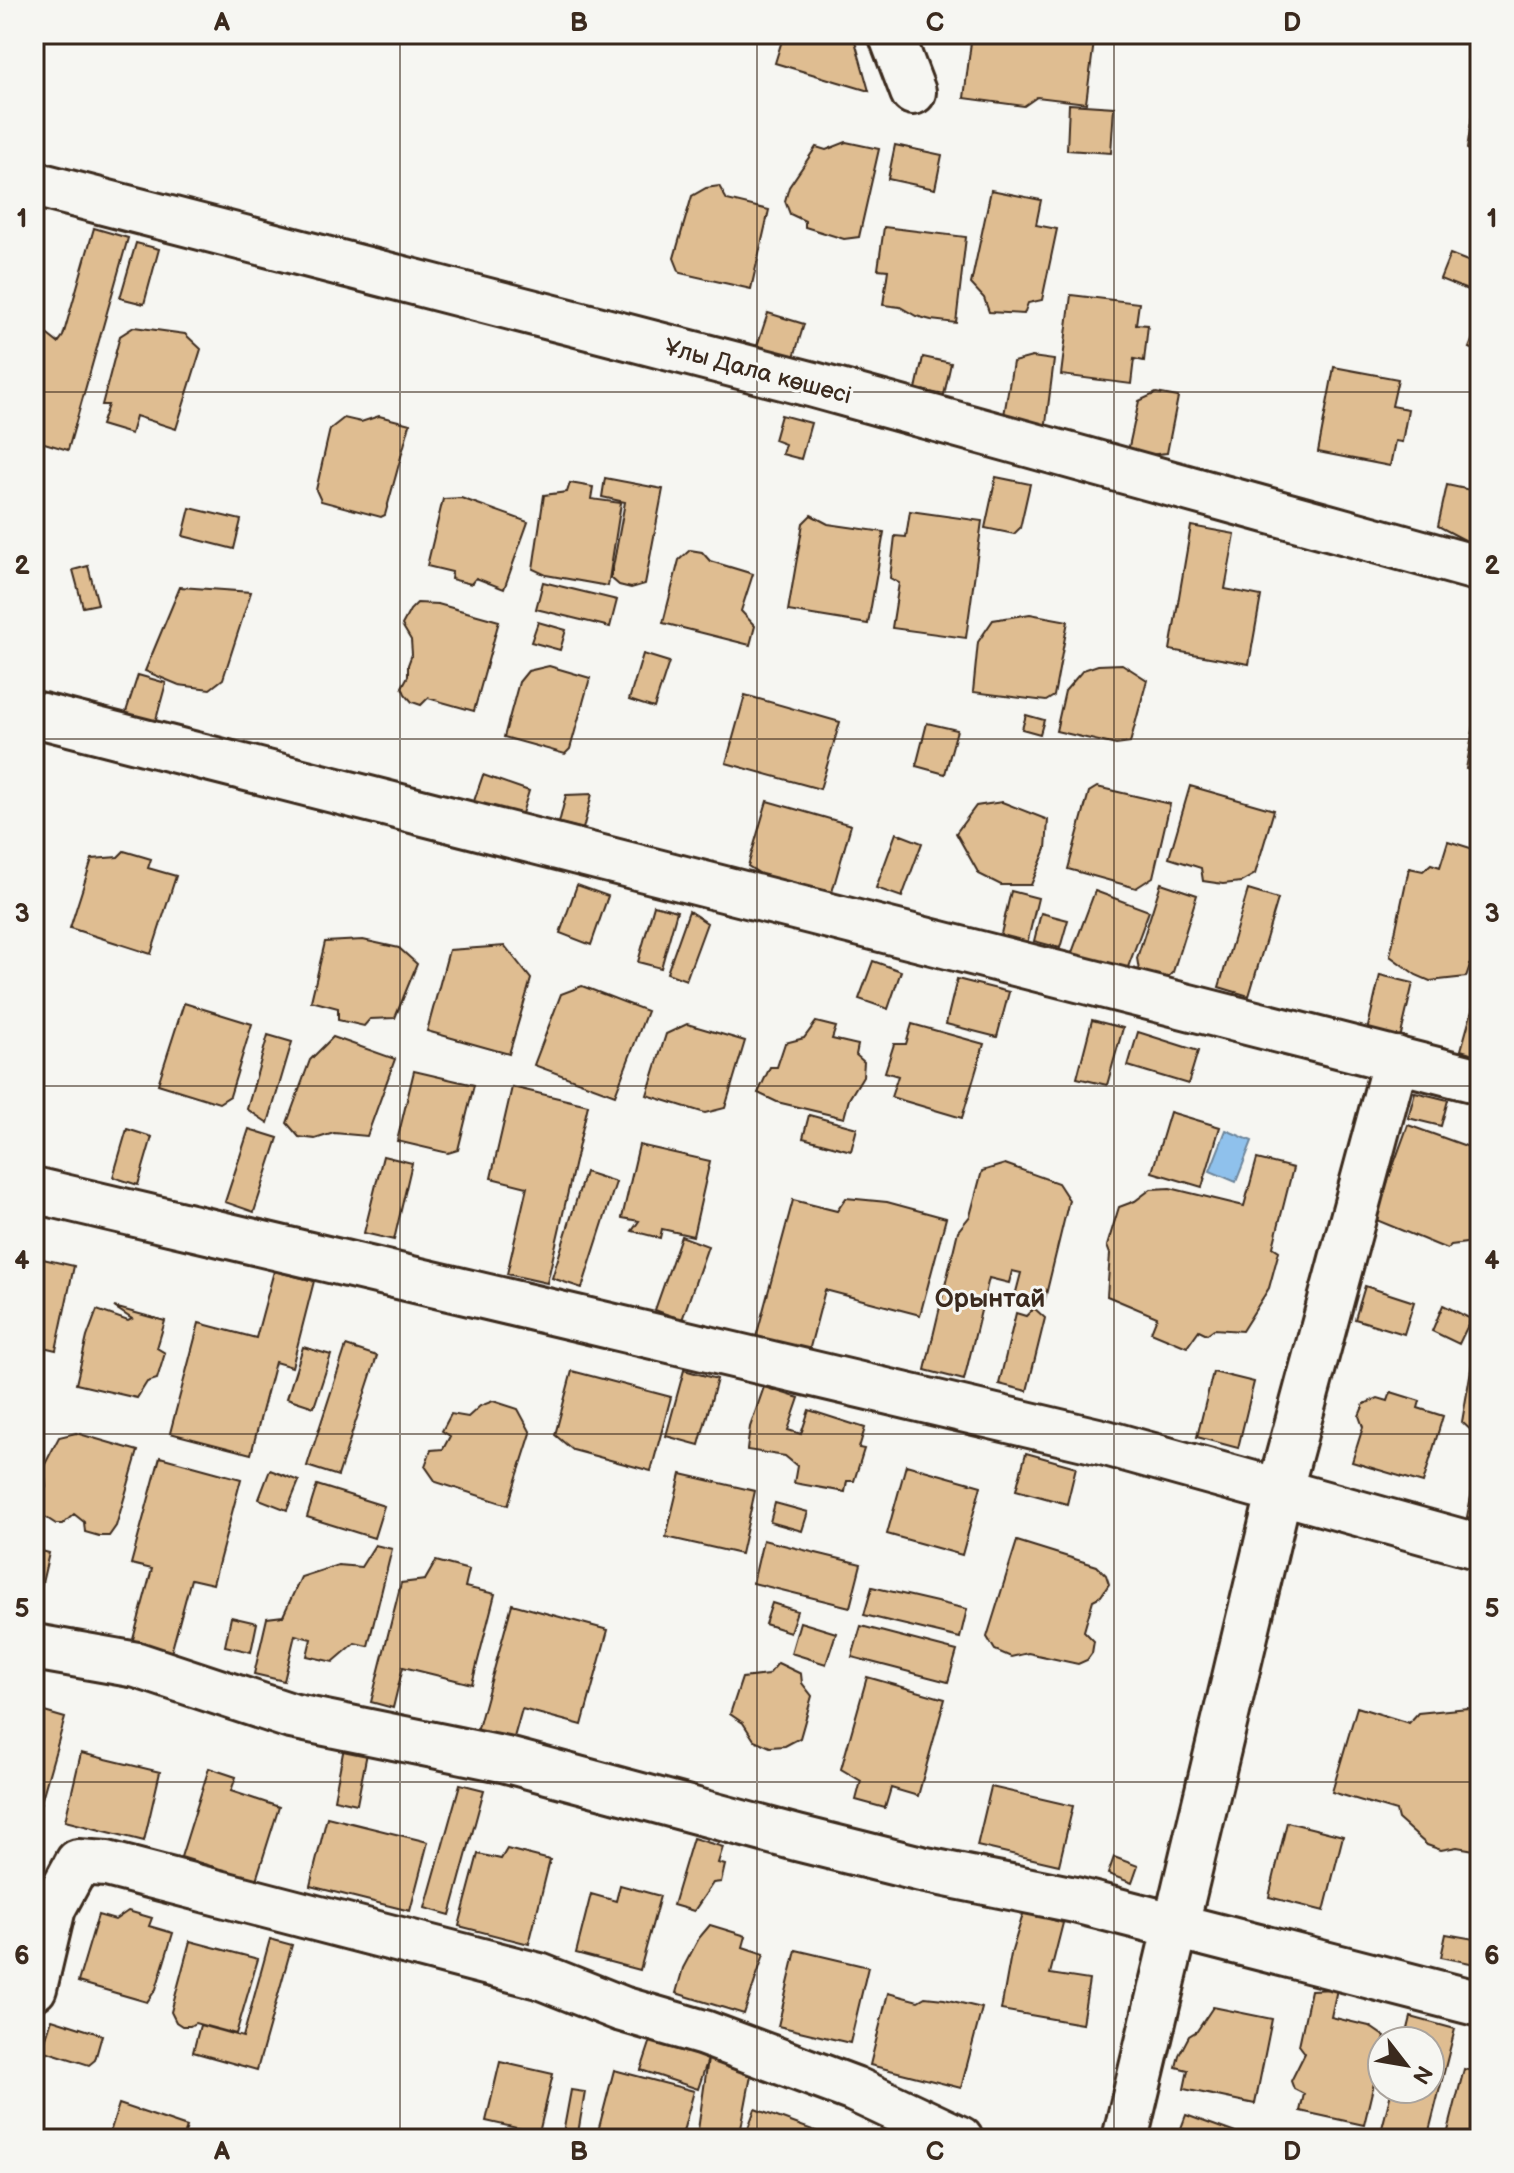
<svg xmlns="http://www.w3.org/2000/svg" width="1514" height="2173" viewBox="0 0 1514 2173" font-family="'Balsamiq Sans',sans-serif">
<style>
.water{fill:#8fc1ec;stroke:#6d859a;stroke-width:2}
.building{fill:#dfbd91;stroke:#3b2a1e;stroke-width:2}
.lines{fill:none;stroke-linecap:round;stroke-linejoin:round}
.minor-casing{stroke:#3b2a1e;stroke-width:50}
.minor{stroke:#f6f6f2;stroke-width:44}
.grid{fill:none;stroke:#3b2a1e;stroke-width:2;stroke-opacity:0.55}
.labels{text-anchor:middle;stroke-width:6;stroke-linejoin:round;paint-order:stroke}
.street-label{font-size:24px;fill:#3b2a1e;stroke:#f6f6f2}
.neighbourhood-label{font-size:26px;font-weight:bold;fill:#3b2a1e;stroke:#f6f6f2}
.neatline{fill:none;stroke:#3b2a1e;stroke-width:3}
.grid-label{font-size:26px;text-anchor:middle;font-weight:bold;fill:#3b2a1e}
</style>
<rect width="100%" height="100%" fill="#f6f6f2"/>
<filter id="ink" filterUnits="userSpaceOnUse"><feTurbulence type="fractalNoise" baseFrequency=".0125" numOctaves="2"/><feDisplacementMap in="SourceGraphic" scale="16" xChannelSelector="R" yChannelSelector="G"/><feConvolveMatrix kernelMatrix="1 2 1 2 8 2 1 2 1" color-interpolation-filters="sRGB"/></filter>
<g filter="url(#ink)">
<path class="water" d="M1226 1130 1252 1141 1236 1182 1210 1171Z"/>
<path class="building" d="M784 34H802L822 40 853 34 869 91 775 63Z
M972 34H1095L1086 103 1037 97 1024 106 964 98Z
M1069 104 1114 107 1111 153 1067 150Z
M1480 112V155L1467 149 1472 116Z
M846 142 879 149 859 237 844 239 805 227V221L790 214 785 201 789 187 816 147 826 150Z
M895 145 942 155 935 189 888 179Z
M719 186 727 200 769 210 751 289 680 273 674 258 692 196 706 188Z
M991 190 1041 200 1036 225 1057 229 1042 300 1028 303 1024 314 989 312 984 298 971 284Z
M884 227 966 237 956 323 931 320 916 316 900 307 883 305 888 270 878 269Z
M94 228 128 238 68 450 34 440V333L44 332 58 343 63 336Z
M136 243 159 249 144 304 120 298Z
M1450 254 1480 266V295L1440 279Z
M1071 295 1139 303 1136 324 1148 325 1144 361 1134 359 1131 384 1061 375Z
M768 313 804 324 791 367 754 355Z
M1480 321V351L1469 348Z
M134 327 185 334 201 349 176 429 136 416 131 434 101 425 108 405H102L120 336Z
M923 357 951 363 944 395 916 389Z
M1032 357 1054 360 1045 431 1003 421 1013 362Z
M1334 367 1398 379 1392 406 1408 409 1402 442 1395 441 1390 466 1318 452Z
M1156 393 1178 397 1167 453 1147 455 1128 451 1139 401Z
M781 415 811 423 801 459 782 454 785 444 774 440Z
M379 416 410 424 385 515 381 517 321 501 316 490 330 429 344 418 361 422Z
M996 477 1030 484 1020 528 1014 534 985 528Z
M605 478 663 489 645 584 631 588 619 585 611 578 625 502 602 497Z
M570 483 593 487 591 499 621 503 608 586 546 575 533 569 544 495 567 492Z
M1447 485 1480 492V548L1438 526Z
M461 498 528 522 504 589 476 578 471 584 451 579 452 572 427 566 443 499Z
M190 508 241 520 234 549 183 536Z
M910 511 982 521 966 638 892 628 899 583 890 578 895 536 906 537Z
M811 515 828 524 884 532 868 624 788 611 803 523Z
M1191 526 1235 534 1225 589 1261 596 1249 664 1170 650Z
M690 550 702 552 710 561 753 574 741 611 755 626 750 645 663 623 679 560Z
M88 566 98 604 83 607 73 570Z
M543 582 617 600 610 627 536 609Z
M180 587 251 592 223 679 210 689 179 685 145 671Z
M417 603 438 604 499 621 474 711 428 698 421 705 412 702 405 694 402 687 408 676V665L412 654 411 640 402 625 410 610Z
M1030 614 1068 621 1054 696 1046 701 973 692 978 642 993 620Z
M538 622 566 630 560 650 531 642Z
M643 654 669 662 654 708 629 700Z
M1122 664 1147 680 1130 743 1116 745 1056 731 1065 691 1083 670 1098 665Z
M549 666 590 678 570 749 565 754 504 737 519 682 528 671Z
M138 675 166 683 154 727 124 718Z
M745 695 840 722 820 789 726 763Z
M1479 698H1480V772L1466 769Z
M1026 715 1044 720 1040 734 1022 729Z
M927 723 957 730 945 774 916 766Z
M483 775 529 791 520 820 473 804Z
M1190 786 1274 810 1255 874 1241 882 1223 884 1203 881 1201 868 1169 858Z
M1097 787 1170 804 1153 877 1136 888 1068 869 1089 792Z
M592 794 583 829 559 823 566 795Z
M767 801 851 825 829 903 789 892 748 866Z
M1002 802 1048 820 1046 849 1031 885H1001L979 874 956 833 976 806Z
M896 833 922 843 902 897 876 888Z
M1448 841 1480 851V935L1466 977 1430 981 1416 975 1390 956 1409 868 1423 871 1431 864 1440 867Z
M124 851 151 859 148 868 176 876 151 954 70 928 92 859 118 857Z
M1161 883 1197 895 1173 972 1164 981 1139 971 1137 958Z
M577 885 608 896 591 945 560 933Z
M1248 890 1278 899 1249 996 1219 987Z
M1011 891 1038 898 1027 944 1000 938Z
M1095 891 1149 911 1128 967 1097 968 1070 958Z
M654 905 677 911 661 968 638 962Z
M689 911 707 923 686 980 667 973Z
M1041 913 1068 920 1060 948 1034 941Z
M363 940 399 948 417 964 395 1018 370 1019 364 1026 338 1020V1008L311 1001 325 942Z
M505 946 531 979 509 1054 427 1031 449 950Z
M873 961 901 971 888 1009 859 999Z
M1380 975 1413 983 1400 1039 1367 1031Z
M957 979 1009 992 997 1037 946 1024Z
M1480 982V1056L1461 1050Z
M582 986 647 1011 615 1095 534 1065 561 994Z
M184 1003 252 1024 230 1096 219 1103 158 1084Z
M1092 1020 1123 1028 1107 1085 1077 1078Z
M816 1022 836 1027 832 1039 858 1045 856 1055 864 1062 863 1076 849 1099 844 1118 777 1102 758 1093 770 1067H777L785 1043 804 1038Z
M687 1024 745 1041 725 1108 705 1113 647 1095 666 1034Z
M912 1024 984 1044 962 1118 891 1097 898 1076 885 1072 894 1044H906Z
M1138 1032 1198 1051 1188 1084 1128 1066Z
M268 1035 292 1042 268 1123 247 1109Z
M333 1037 395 1059 367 1136 334 1133 315 1139 299 1137 287 1123 310 1060Z
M414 1071 474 1085 458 1150 448 1153 397 1141Z
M512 1087 588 1105 547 1283 507 1274 527 1187 491 1178Z
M1415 1092 1448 1100 1441 1126 1408 1118Z
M1170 1112 1220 1127 1202 1187 1152 1172Z
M809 1115 857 1128 851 1151 803 1138Z
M1408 1125 1480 1151V1226L1474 1242 1451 1245 1447 1249 1374 1219Z
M127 1129 152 1137 138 1185 113 1177Z
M249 1129 278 1138 254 1212 225 1202Z
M639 1145 710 1161 693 1236 662 1229 660 1238 632 1231 639 1221 622 1218Z
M383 1156 412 1163 394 1240 364 1233Z
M1257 1159 1293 1168 1273 1247 1279 1251 1269 1288 1242 1331 1214 1329 1207 1334 1199 1330 1187 1347 1151 1332 1157 1317 1107 1296 1110 1254 1107 1246 1119 1207 1135 1201 1151 1189 1170 1188 1244 1206Z
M1005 1164 1058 1183 1069 1200 1044 1303 1015 1296 1021 1273 1012 1271 1009 1283 989 1278 964 1380 925 1370 958 1231 970 1216 982 1171Z
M585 1172 616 1182 582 1288 552 1278Z
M846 1198 887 1202 946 1218 920 1315 825 1290 808 1355 755 1341 793 1200 837 1211Z
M681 1236 708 1246 682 1320 655 1310Z
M34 1257 74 1266 56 1350 34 1345Z
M274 1271 314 1281 292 1367 275 1362 251 1454 170 1433 199 1323 256 1338Z
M1365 1286 1414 1302 1404 1334 1355 1319Z
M1443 1305 1471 1319 1459 1344 1432 1331Z
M114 1307 165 1321 157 1348 165 1353 157 1379 147 1382 137 1398 76 1384 87 1337 97 1310 128 1321 132 1319Z
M1034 1308 1045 1318 1027 1391 999 1384 1016 1313 1026 1316Z
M346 1346 377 1356 338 1476 307 1466Z
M303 1347 331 1355 314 1407 287 1398Z
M1480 1351V1442L1476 1435 1462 1422 1474 1352Z
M684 1370 717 1379 699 1445 666 1436Z
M572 1371 671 1397 651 1471 573 1450 555 1435Z
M1213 1372 1254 1382 1238 1448 1197 1437Z
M764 1387 799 1398 788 1430 801 1434 809 1410 865 1428 859 1448 864 1449 854 1481H847L845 1492 794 1483 797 1466 785 1456 747 1450 750 1427Z
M1391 1392 1420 1401 1418 1408 1443 1416 1423 1483 1352 1462 1363 1427 1359 1416 1364 1404 1378 1398 1388 1401Z
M493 1401 518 1409 531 1433 508 1505 436 1482 425 1466 431 1450 443 1449 450 1436 442 1431 451 1414 468 1417 480 1406Z
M76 1433 138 1451 116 1526 109 1536H99L85 1532 84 1522 74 1514 63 1524H56L39 1513 38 1502 46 1487 44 1466 59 1437Z
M1480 1451V1519L1467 1517Z
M1026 1453 1076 1467 1067 1504 1016 1490Z
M160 1457 241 1479 213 1584 191 1579 171 1653 132 1643 152 1569 131 1564Z
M906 1465 981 1486 962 1555 887 1534Z
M270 1470 299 1481 287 1510 259 1499Z
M681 1474 755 1491 741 1554 666 1537Z
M317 1485 384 1506 374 1538 307 1517Z
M775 1503 808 1512 802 1531 770 1522Z
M763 1540 861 1564 850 1607 753 1583Z
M1017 1541 1097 1566 1106 1575 1109 1584 1101 1596 1093 1600 1084 1631 1094 1641 1092 1653 1087 1660 1078 1664 1028 1653 1011 1657 995 1650 987 1637Z
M375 1545 392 1549 368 1646 355 1643 333 1662 307 1656 311 1639 295 1635 284 1681 254 1674 267 1618 283 1616 301 1577 338 1565 361 1567Z
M34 1549 49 1553 36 1609 34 1608Z
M436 1561 469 1570 465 1587 495 1594 472 1684 403 1667 393 1708 371 1702 401 1583 425 1580Z
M872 1587 967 1609 960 1638 864 1615Z
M772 1603 797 1611 790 1632 765 1624Z
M512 1604 608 1630 582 1725 522 1709 513 1741 477 1732Z
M231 1617 257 1623 251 1652 225 1646Z
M800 1622 836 1633 826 1664 791 1653Z
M861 1626 957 1651 948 1682 852 1657Z
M778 1663 801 1674 802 1683 812 1696 800 1738 785 1746 770 1747 754 1740 743 1723 730 1714 742 1678 768 1675Z
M867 1677 945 1699 918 1796 891 1788 885 1808 856 1800 861 1781 841 1769Z
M1357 1707 1409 1723 1418 1713 1468 1708 1475 1712 1480 1721V1851L1457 1847 1441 1850 1427 1845 1398 1819 1396 1811 1332 1792Z
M34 1709 65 1718 39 1809 34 1808Z
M345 1742 367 1753 357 1804 334 1799Z
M81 1753 160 1772 144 1841 65 1821Z
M209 1768 236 1777 231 1791 279 1807 256 1880 181 1857Z
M460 1784 484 1790 450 1915 425 1908Z
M991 1787 1073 1806 1059 1865 977 1846Z
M327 1817 428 1842 410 1911 310 1886Z
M1287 1822 1343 1836 1324 1911 1269 1897Z
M693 1838 723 1847 718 1863 725 1865 721 1882 713 1883 694 1911 673 1905Z
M507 1849 550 1860 529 1944 459 1926 478 1854 501 1859Z
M1114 1857 1138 1866 1132 1883 1108 1874Z
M620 1885 660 1896 640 1970 576 1953 591 1894 616 1901Z
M128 1911 152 1918 149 1926 173 1933 156 1989 147 2002 78 1982 98 1915 115 1920Z
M1024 1911 1063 1923 1050 1974 1089 1980 1082 2024 1001 2010 1011 1954Z
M710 1925 746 1936 743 1947 764 1954 744 2014 676 1993 683 1968 699 1938Z
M1446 1934 1480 1940V1965L1441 1957Z
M270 1939 292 1945 257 2070 193 2052 200 2025 243 2037Z
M190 1941 258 1959 236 2034 195 2023 190 2026H182L176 2022 171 2012Z
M796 1950 868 1967 850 2043 778 2026Z
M1337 1989 1331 2017 1369 2026 1385 2037 1364 2125 1300 2111 1304 2094 1294 2089 1291 2081 1305 2053 1299 2045 1311 1990Z
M888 1993 918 2001 925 1997 944 1999 982 2008 961 2088 870 2065Z
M1213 2007 1272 2019 1255 2104 1184 2089 1188 2070 1176 2067 1179 2055 1189 2036 1197 2031Z
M1411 2017 1455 2029 1427 2139 1382 2128 1392 2089H1430V2041H1405Z
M52 2019 102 2035 95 2060 89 2065 42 2050Z
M651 2040 708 2059 698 2089 641 2070Z
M708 2059 753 2065 739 2139 697 2137Z
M500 2062 553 2074 539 2133 486 2121Z
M1464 2069 1480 2073V2139H1446Z
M614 2070 694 2091 681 2139H596Z
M571 2090 585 2092 577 2139H562Z
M119 2104 187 2127 183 2139H108Z
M755 2109 829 2136 827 2139H744Z
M1186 2115 1252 2139H1177Z"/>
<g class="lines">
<g class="minor-casing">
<path id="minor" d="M891 34 913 92
M34 184 814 385 1480 569
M34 714 1480 1081
M34 1190 1106 1443 1480 1547
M34 1647 137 1665 291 1716 507 1760 797 1838 921 1869 1075 1900 1480 2004
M34 1988 53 1908 78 1862 107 1864 539 1976 622 2009 704 2033 854 2089 960 2139
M1125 2139 1280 1489 1396 1059"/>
</g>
<use href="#minor" class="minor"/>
</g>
</g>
<path class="grid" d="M400 34V2139M757 34V2139M1114 34V2139M34 392H1480M34 739H1480M34 1086H1480M34 1434H1480M34 1782H1480"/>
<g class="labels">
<g class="street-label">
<text transform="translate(758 371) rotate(15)" y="8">Ұлы Дала көшесі</text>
</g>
<g class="neighbourhood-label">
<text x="990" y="1307">Орынтай</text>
</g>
</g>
<rect width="1514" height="2173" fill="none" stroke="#f6f6f2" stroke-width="88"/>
<g transform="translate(1406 2065) rotate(121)"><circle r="38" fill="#f6f6f2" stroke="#aba49d" stroke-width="2"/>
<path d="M0-6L14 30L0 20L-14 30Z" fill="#3b2a1e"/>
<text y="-12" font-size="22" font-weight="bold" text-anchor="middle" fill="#3b2a1e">N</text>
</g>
<rect x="44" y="44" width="1426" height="2085" class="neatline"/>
<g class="grid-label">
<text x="222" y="31">A</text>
<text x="579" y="31">B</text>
<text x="935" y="31">C</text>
<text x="1292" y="31">D</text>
<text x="22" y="227">1</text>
<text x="1492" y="227">1</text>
<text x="22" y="574">2</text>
<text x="1492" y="574">2</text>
<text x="22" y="922">3</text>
<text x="1492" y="922">3</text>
<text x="22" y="1269">4</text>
<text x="1492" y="1269">4</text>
<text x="22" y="1617">5</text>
<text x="1492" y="1617">5</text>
<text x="22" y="1964">6</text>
<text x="1492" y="1964">6</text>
<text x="222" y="2160">A</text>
<text x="579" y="2160">B</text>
<text x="935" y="2160">C</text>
<text x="1292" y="2160">D</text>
</g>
</svg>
